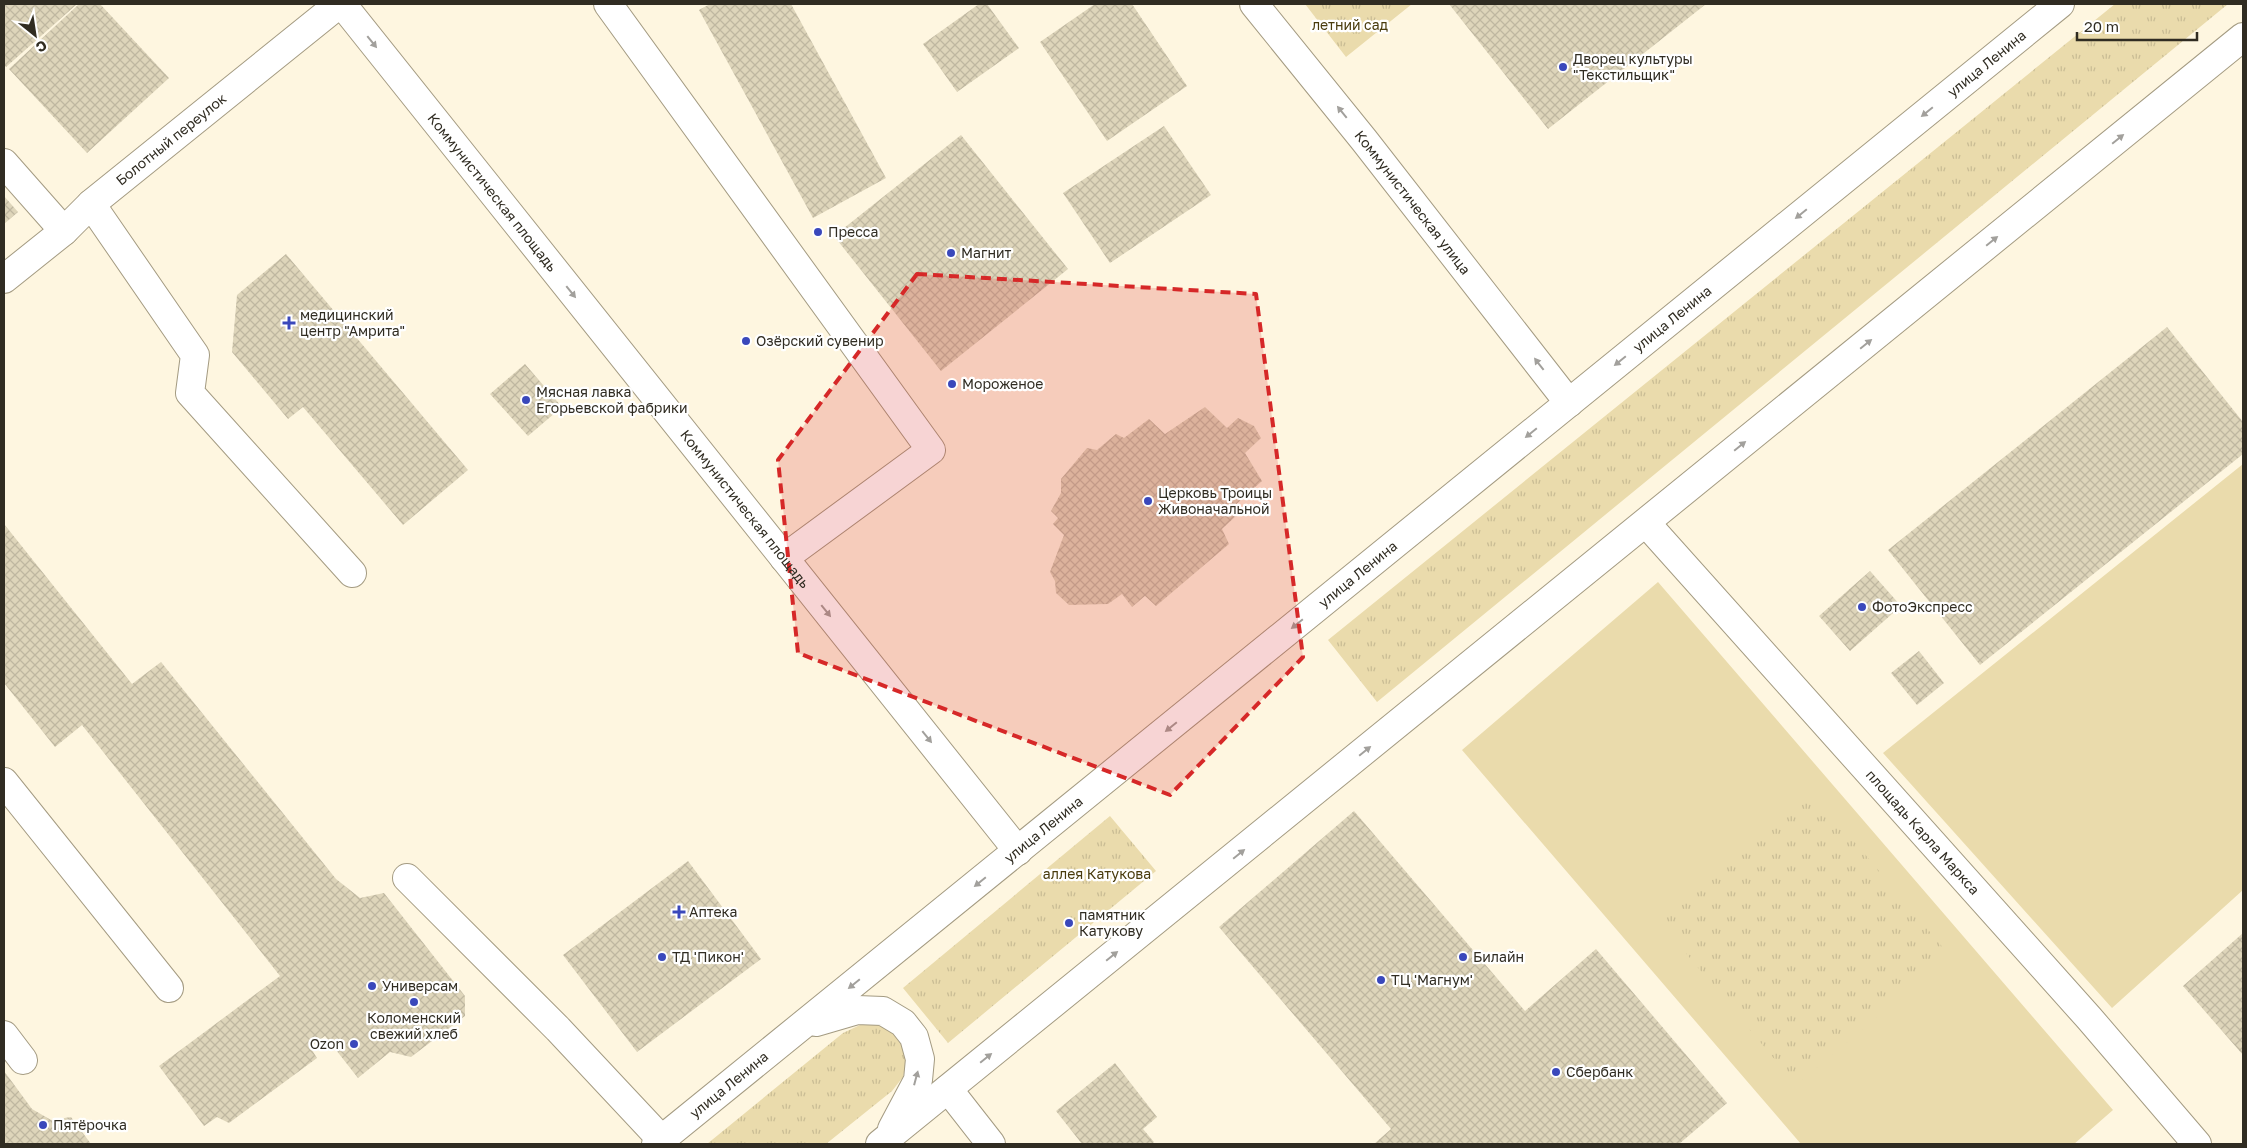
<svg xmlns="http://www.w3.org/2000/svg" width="2247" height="1148" viewBox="0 0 2247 1148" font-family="'Golos Text',sans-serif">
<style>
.green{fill:#eadbac}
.park{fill:url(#park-tufts)}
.building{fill:url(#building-cross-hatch)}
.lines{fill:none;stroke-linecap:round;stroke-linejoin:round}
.minor-casing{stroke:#a49b82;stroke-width:30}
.major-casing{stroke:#a49b82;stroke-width:30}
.minor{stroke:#fff;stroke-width:28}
.major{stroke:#fff;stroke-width:28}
.oneway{fill:#a2a09c}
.marked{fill:#d62828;fill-opacity:0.2;stroke:#d62828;stroke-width:4;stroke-dasharray:10 6;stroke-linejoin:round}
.poi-dot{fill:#3a48bb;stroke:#fff;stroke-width:2}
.labels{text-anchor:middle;stroke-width:4.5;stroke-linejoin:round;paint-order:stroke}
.park-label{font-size:14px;fill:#493b0d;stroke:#fff}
.poi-label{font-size:14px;fill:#302c22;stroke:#fff;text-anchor:start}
.street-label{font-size:14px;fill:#302c22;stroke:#fff}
</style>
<defs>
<pattern id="park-tufts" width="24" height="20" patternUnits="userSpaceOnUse" patternTransform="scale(1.25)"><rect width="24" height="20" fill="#eadbac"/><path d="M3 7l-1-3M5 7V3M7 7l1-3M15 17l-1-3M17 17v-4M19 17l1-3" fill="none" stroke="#c9bc94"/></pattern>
<pattern id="building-cross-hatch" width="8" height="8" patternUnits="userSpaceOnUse" patternTransform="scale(1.25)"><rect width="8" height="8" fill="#ded5ba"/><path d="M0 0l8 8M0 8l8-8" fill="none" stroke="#bfb7a0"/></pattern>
</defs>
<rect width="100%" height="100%" fill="#fef6e0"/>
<path class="green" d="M2243 464V890L2112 1008 1883 753Z
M1658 582 2113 1110 2074 1144H1801L1462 750Z"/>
<path class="park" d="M1305 4H1412L1346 57Z
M2115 4H2228L1377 702 1328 640Z
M1808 786 1950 956 1796 1085 1654 915Z
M1110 816 1156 871 948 1043 903 988Z
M860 1025H878L892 1032 901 1044 906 1062 903 1077 892 1091 826 1144H707L843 1033Z"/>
<path class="building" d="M4 4H75L76 5 6 67 4 65Z
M79 4H100L169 78 87 153 9 69Z
M710 4H791L886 178 813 218 699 10Z
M979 4H987L1019 48 957 92 923 44Z
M1095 4H1132L1187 86 1107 141 1040 42Z
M1449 4H1706L1548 129Z
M1164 126 1211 195 1110 263 1063 193Z
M961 135 1068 269 941 371 834 236Z
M4 196 18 212 4 224Z
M286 254 468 470 403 525 303 407 288 419 232 352 237 295Z
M2167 327 2243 422V454L1980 665 1888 550Z
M525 364 562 407 528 436 490 394Z
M1205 407 1227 428 1238 418 1254 426 1261 438 1245 453 1262 481 1231 509 1237 515 1222 529 1229 544 1156 606 1145 596 1132 607 1122 594 1108 604 1069 605 1056 593 1055 581 1050 572 1064 535 1053 524 1058 518 1051 511 1061 493V479L1087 448 1097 450 1116 434 1124 438 1149 419 1165 434Z
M4 524 132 684 161 662 336 879 360 898 384 893 465 996V1016L411 1057 390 1052 358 1078 325 1036 310 1047 317 1058 229 1123 217 1117 204 1126 159 1066 280 976 82 725 55 747 4 683Z
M1870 571 1901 606 1850 651 1819 616Z
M1919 651 1944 683 1917 705 1891 673Z
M1354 811 1525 1011 1596 949 1727 1103 1679 1144H1374L1391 1129 1219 927Z
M688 861 761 959 637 1052 563 955Z
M2243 933V1055L2183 986Z
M1115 1063 1157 1117 1143 1129 1154 1142 1152 1144H1082L1056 1111Z
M4 1071 32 1109 51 1120 71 1117 91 1144H4Z"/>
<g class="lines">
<g class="minor-casing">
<g id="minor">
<path d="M608 4 931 450 784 558"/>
<path d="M4 163 64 231"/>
<path d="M91 204 195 355 190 393 352 573"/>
<path id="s1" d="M4 279 64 231 91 204 339 4"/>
<path id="s2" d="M1646 523 2089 1018 2197 1144"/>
<path d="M4 782 169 988"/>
<path d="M407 878 558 1029 662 1140"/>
<path d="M4 1035 23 1060"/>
</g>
</g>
<g class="major-casing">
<g id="major">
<path id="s3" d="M342 4 1018 851"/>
<path id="s4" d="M1254 4 1364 140 1569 403"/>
<path d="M816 1022 857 1010 883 1011 903 1023 914 1037 920 1059 918 1080 892 1129"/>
<path d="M948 1089 991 1144"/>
<path id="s5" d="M656 1144 2060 4"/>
<path d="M880 1144 2243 37"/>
</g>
</g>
<use href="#minor" class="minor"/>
<use href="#major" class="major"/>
</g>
<defs><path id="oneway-solid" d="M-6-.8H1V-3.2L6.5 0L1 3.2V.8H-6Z" transform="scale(1.25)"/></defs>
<g class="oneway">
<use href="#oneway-solid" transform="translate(372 42) rotate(51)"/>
<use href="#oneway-solid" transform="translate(1342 112) rotate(-129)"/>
<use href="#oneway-solid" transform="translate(1927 112) rotate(141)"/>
<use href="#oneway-solid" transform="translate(2118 139) rotate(-39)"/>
<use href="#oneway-solid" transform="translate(1801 214) rotate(141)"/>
<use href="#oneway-solid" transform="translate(1992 241) rotate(-39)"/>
<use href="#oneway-solid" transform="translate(571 292) rotate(51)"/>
<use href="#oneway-solid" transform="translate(1866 344) rotate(-39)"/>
<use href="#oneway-solid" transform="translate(1620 361) rotate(141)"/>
<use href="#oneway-solid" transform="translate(1539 364) rotate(-128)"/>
<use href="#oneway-solid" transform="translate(1531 433) rotate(141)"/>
<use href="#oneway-solid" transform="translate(1740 446) rotate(-39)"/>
<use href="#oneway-solid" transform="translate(826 611) rotate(51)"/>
<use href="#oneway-solid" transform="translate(1297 624) rotate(141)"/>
<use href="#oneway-solid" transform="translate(1171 727) rotate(141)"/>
<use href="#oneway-solid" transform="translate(927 737) rotate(51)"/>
<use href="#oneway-solid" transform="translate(1365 751) rotate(-39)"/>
<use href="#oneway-solid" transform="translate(1239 854) rotate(-39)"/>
<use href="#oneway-solid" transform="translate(980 882) rotate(141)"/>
<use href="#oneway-solid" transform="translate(1112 956) rotate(-39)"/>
<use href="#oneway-solid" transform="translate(854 984) rotate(141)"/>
<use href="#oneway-solid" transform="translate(986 1058) rotate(-39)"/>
<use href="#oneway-solid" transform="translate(916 1078) rotate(-75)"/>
</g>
<path class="marked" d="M917 274 1256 294 1303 657 1170 795 798 653 778 460Z"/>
<g class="poi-dot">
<circle cx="1563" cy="67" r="5"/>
<circle cx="818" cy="232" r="5"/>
<circle cx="951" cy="253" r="5"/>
<path d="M286.5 315.5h5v5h5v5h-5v5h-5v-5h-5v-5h5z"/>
<circle cx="746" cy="341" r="5"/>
<circle cx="952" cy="384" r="5"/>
<circle cx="526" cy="400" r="5"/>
<circle cx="1148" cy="501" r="5"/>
<circle cx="1862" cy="607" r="5"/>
<path d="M676.5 904.5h5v5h5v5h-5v5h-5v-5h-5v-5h5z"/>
<circle cx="1069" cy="923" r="5"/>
<circle cx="662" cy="957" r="5"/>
<circle cx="1463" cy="957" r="5"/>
<circle cx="1381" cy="980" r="5"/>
<circle cx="372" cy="986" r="5"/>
<circle cx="414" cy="1002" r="5"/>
<circle cx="354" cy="1044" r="5"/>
<circle cx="1556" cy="1072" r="5"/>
<circle cx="43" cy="1125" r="5"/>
</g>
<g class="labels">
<g class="park-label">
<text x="1350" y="30">летний сад</text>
<text x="1097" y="879">аллея Катукова</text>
</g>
<g class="poi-label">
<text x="1573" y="64">Дворец культуры<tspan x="1573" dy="16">"Текстильщик"</tspan></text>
<text x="828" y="237">Пресса</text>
<text x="961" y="258">Магнит</text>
<text x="300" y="320">медицинский<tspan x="300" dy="16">центр "Амрита"</tspan></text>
<text x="756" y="346">Озёрский сувенир</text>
<text x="962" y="389">Мороженое</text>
<text x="536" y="397">Мясная лавка<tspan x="536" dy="16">Егорьевской фабрики</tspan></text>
<text x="1158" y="498">Церковь Троицы<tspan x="1158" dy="16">Живоначальной</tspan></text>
<text x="1872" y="612">ФотоЭкспресс</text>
<text x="689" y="917">Аптека</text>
<text x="1079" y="920">памятник<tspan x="1079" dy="16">Катукову</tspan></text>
<text x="672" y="962">ТД 'Пикон'</text>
<text x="1473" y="962">Билайн</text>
<text x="1391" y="985">ТЦ 'Магнум'</text>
<text x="382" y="991">Универсам</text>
<text x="414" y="1023" text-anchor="middle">Коломенский<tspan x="414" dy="16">свежий хлеб</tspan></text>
<text x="344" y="1049" text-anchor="end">Ozon</text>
<text x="1566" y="1077">Сбербанк</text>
<text x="53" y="1130">Пятёрочка</text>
</g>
<g class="street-label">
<text dy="5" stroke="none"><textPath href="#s5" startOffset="1714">улица Ленина</textPath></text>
<text dy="5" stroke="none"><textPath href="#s1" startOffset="218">Болотный переулок</textPath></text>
<text dy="5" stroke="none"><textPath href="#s3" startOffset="241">Коммунистическая площадь</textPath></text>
<text dy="5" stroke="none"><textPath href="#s4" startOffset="254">Коммунистическая улица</textPath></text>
<text dy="5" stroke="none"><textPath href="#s5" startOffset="1309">улица Ленина</textPath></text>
<text dy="5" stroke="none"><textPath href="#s3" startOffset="646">Коммунистическая площадь</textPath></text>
<text dy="5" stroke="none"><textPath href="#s5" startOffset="904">улица Ленина</textPath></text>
<text dy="5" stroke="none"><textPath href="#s5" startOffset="499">улица Ленина</textPath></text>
<text dy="5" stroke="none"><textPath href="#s2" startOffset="415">площадь Карла Маркса</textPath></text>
<text dy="5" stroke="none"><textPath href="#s5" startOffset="94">улица Ленина</textPath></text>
</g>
</g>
<rect width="2247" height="1148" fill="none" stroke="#302c22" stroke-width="10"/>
<g transform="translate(35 35) rotate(150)" stroke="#ffffff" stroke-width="4" paint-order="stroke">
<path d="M0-4L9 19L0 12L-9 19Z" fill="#302c22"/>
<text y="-8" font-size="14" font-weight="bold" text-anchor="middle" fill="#302c22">С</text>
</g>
<path d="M2077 32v8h120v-8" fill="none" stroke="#302c22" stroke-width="2.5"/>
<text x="2084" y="32" font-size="15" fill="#302c22" stroke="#ffffff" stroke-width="4" paint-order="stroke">20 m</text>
</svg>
